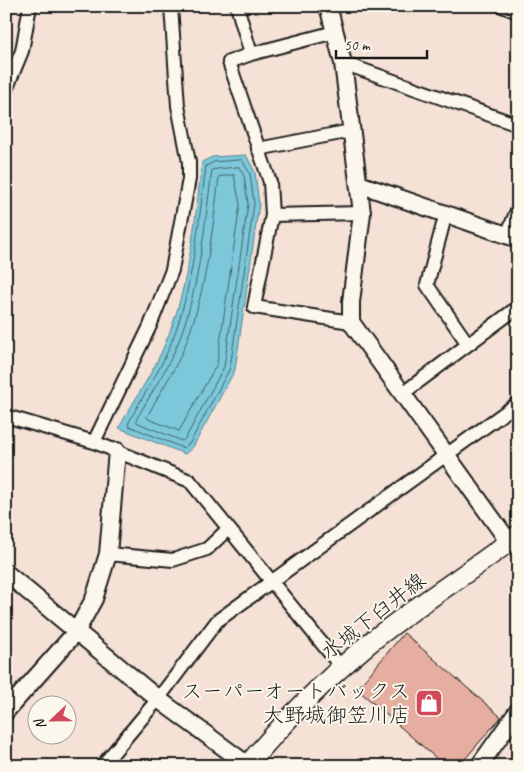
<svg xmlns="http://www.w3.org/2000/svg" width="524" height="772" viewBox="0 0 524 772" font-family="Caveat,'Klee One',sans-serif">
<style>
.water{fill:#7bc8da;stroke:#55838e}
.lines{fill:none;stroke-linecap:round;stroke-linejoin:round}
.shore{stroke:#426168;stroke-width:1}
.building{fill:#e6aea0;stroke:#1c1c1c}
.minor-casing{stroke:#1c1c1c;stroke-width:16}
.tertiary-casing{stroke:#1c1c1c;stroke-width:20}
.secondary-casing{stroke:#1c1c1c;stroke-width:22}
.minor{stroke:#fbf7ec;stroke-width:12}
.tertiary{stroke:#fbf7ec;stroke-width:16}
.secondary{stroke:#fbf7ec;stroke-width:19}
.labels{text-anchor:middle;stroke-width:4;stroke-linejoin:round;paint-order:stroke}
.street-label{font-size:21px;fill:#1c1c1c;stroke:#fbf7ec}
.poi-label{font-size:21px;fill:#1c1c1c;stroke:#fbf7ec;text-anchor:end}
</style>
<rect width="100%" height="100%" fill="#f5e1d5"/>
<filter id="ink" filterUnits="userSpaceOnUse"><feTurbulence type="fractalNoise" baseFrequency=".02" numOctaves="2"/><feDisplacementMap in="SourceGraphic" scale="10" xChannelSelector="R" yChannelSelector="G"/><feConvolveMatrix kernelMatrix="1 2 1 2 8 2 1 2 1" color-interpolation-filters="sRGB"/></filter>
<g filter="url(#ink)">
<path class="water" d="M246 155 255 172 259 204 235 370 193 447 185 454 119 428C134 400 153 373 165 344 189 288 195 222 202 162L212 157Z"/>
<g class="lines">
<path class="shore" d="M242 160 250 174 254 204 230 368 190 443 183 448 129 426 128 424C141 398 159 373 170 346 193 290 198 226 206 166L214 162Z
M239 167 244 176 248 204 224 367 185 439 182 441 138 423 136 420C149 397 164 374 175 350 199 294 204 230 212 170Z
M234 175 240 204 217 364 179 431 148 419 147 417C158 395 172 375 182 353 205 299 212 235 219 177Z"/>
</g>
<path class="building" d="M404 633 501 717 459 766H445L357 689Z"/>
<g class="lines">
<g class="minor-casing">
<path id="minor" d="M237 6 251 54 229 62 270 182 272 215 254 307 351 322
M502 6 518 12
M251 54 335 32
M343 63 518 125
M6 90 22 51 30 6
M258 149 351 131
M446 213 427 285 468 344
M272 215 362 213
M507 235 518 208
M402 394 518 307
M6 416 94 442 190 481 341 667
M94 442 150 326 172 270 189 179V162L178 106 171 6
M108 554 173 560 207 549 228 529
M102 766 158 699 217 621 518 403"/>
</g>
<g class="tertiary-casing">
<path id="tertiary" d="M328 6 343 63 362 213 351 302V322L509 542
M359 184 518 239
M6 573 158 699 249 766
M6 711 76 632 94 599 108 554 117 451
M479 766 518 711"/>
</g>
<g class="secondary-casing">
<path id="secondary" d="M247 766C283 722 324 681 367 645 415 606 469 573 518 535"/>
</g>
<use href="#minor" class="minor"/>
<use href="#tertiary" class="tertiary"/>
<use href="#secondary" class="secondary"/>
</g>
</g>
<defs>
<g id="shop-square" transform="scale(1.4375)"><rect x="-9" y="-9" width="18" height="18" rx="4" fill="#d1495b" stroke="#fbf7ec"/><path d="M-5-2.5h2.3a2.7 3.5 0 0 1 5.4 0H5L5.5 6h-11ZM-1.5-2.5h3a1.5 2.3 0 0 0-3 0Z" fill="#fff"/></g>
</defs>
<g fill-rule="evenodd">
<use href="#shop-square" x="429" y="703"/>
</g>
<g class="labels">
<g class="street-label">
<text transform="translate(373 616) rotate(-38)" y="7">水城下臼井線</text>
</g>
<g class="poi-label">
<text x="410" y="698">スーパーオートバックス<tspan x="410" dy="24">大野城御笠川店</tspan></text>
</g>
</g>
<rect width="524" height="772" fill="none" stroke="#fbf7ec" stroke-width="25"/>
<rect x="12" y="12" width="499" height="747" fill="none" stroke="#1c1c1c" stroke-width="2" filter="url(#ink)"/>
<g transform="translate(52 720) rotate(248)"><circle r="24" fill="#fbf7ec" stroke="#a29f99"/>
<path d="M0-4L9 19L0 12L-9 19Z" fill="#d1495b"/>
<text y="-8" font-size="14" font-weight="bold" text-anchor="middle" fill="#1c1c1c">N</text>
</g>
<path d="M336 50v8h91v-8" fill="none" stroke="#1c1c1c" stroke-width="2.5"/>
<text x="344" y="50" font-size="15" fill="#1c1c1c" stroke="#fbf7ec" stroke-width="4" paint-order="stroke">50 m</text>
</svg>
